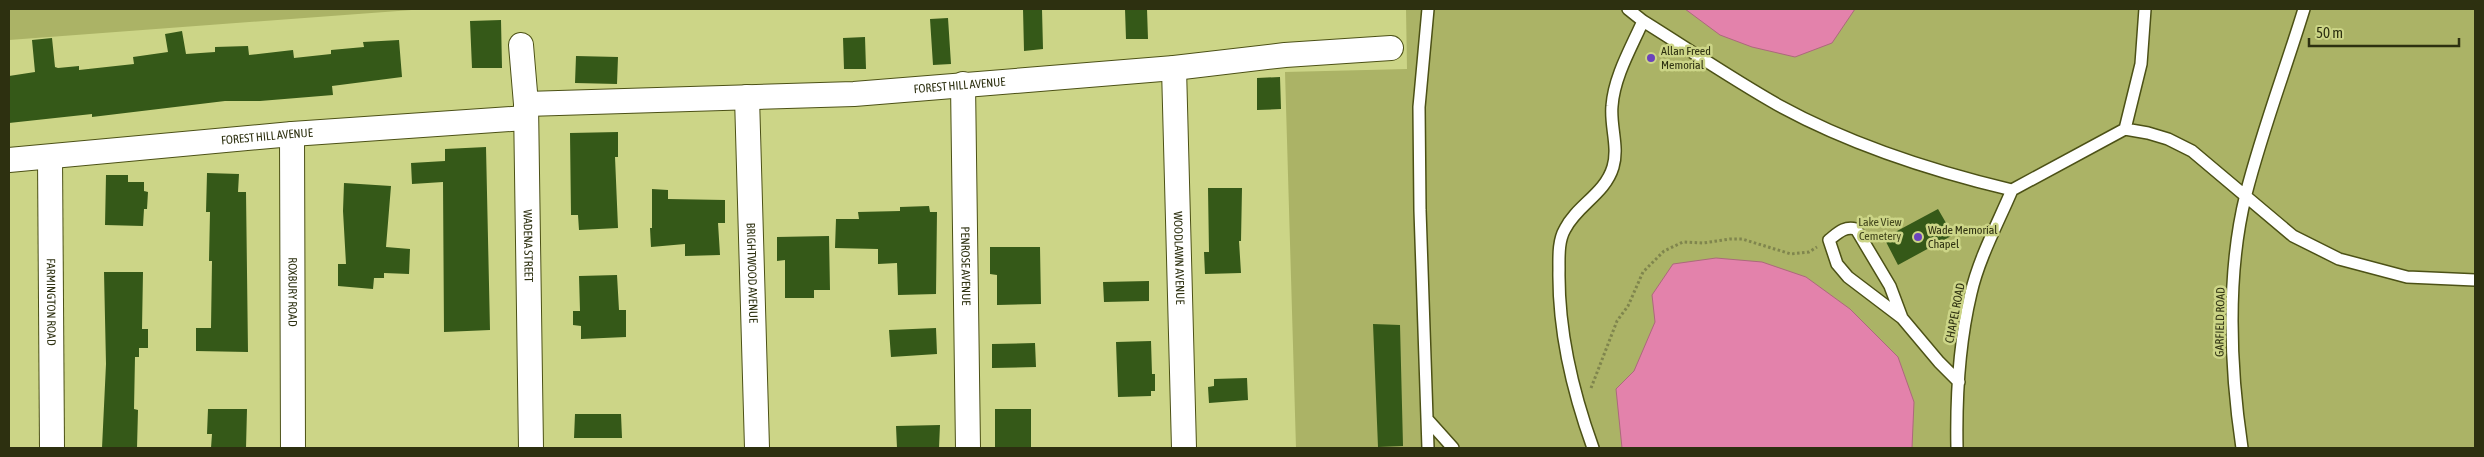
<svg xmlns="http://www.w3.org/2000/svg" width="2484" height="457" viewBox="0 0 2484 457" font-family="'Asap Condensed',sans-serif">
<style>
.green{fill:#abb366}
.water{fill:#e382ab;stroke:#ac697c}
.building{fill:#355918}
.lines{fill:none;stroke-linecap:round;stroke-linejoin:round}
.lane-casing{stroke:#4c5116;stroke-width:14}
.street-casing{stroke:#4c5116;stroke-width:26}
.path{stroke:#7f854d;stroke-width:3;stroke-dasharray:2.5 2.5;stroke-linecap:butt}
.lane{stroke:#fff;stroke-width:11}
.street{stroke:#fff;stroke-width:24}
.poi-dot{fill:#6b43bc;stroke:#ccd587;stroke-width:2}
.labels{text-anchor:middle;stroke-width:5;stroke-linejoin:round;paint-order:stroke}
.poi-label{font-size:12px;fill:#2d3010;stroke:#ccd587;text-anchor:start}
.street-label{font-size:12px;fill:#2d3010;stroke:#ccd587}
.park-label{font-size:12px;fill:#42461c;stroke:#ccd587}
</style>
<rect width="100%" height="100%" fill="#ccd587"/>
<path class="green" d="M9 9H425L9 40Z
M1406 9H2475V448H1296L1285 72 1407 69Z"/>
<path class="water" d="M1685 9H1855L1832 43 1795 57 1752 47 1720 35Z
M1716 258 1762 262 1806 277 1850 309 1898 357 1914 402 1912 448H1622L1616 389 1634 371 1655 322 1652 295 1673 264Z"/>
<path class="building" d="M1023 9H1042L1043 49 1024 51Z
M1125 9H1147L1148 39H1126Z
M948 18 951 64 933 65 930 19Z
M501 20 502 68H472L470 21Z
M182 31 186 54 215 52V47L248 46 249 55 293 50 294 58 331 54V50L364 47 363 42 399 40 402 77 332 86 333 95 260 101H225L92 117V114L9 123V76L35 72 32 40 52 38 55 67 58 68 79 66V70L134 64 133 57 168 52 165 34Z
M865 37 866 69H844L843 38Z
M576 56 618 57 617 84 575 83Z
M1280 77 1281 109 1257 110V78Z
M618 132V157H615L618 228 579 230 578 215H571L570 133Z
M486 147 490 330 444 332 443 182 412 184 411 163 445 161V149Z
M207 173 239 174 238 192H246L248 352 196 351V328H211L212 261H209L210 212H206Z
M106 175H128V182H144V191L148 192 147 209H144L143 226 105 225Z
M344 183 391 186 386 247 410 249 409 274 384 273V278H374L373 289 338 286V264H346L343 211Z
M1208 188H1242L1241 241H1239L1241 273 1205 274 1204 252H1209Z
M652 189 668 190V199L725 200V223H718L720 255 685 256V244L651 247 650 228H652Z
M929 206 930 212H937L936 294 898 295 897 263 878 264V249L835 248 836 219H859L858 212 900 211V207Z
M1938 209 1953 235 1898 265 1884 238Z
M829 236 830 290H814V298H785V260L777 261V237Z
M990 247H1040L1041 304 997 305V275L990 274Z
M104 272H143L142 329H148V348H139V357H135L134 409 138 410 137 448H102L106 364Z
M617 275 619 310H626V337L581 339V326L573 325V311H580L579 276Z
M1149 281V301L1104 302 1103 282Z
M1373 324 1400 325 1403 446 1378 447Z
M936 328 937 354 891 357 889 330Z
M1151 341 1152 374H1155V391H1151V396L1118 397 1116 342Z
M1035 343 1036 367 992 368V344Z
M1247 378 1248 400 1209 403 1208 387 1214 386V379Z
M208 409H247L246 448H211L212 434H207Z
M995 409H1031V448H995Z
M575 414H621L622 438H574Z
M940 425 939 448H897L896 426Z"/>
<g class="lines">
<g class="lane-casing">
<path id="lane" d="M1428 9 1419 107 1420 210 1428 448
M1628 9 1643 21C1688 49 1732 79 1778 105 1851 145 1932 171 2012 190L2125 129 2148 133 2168 139 2192 151 2293 236 2339 259 2407 277 2475 280
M2125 129 2141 64 2145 9
M1902 318 1848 277 1837 264 1829 240C1838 233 1844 226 1856 229L1890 286 1902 318 1939 362 1959 382
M1427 419 1453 448
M1593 448C1572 390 1558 332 1559 270 1559 257 1558 241 1565 229 1577 205 1605 194 1613 167 1619 147 1610 126 1612 106 1614 77 1631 48 1643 21
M1957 448C1956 397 1959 343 1971 293 1979 258 1998 223 2012 190
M2242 448C2230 368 2226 274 2246 194 2262 131 2285 71 2304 9"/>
</g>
<g class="street-casing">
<g id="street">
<path id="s1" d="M521 45 526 104 531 448"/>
<path id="s2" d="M1174 68 1184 448"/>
<path id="s3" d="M963 84 968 448"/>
<path id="s4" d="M747 97 757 448"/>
<path id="s5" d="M526 104 854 94 1174 68 1285 55 1391 48"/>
<path id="s6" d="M292 134 293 448"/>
<path id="s7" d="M50 157 52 448"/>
<path id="s8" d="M9 160 292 134 526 118"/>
</g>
</g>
<path class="path" d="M1591 388 1617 321 1628 306 1643 272 1664 251 1683 242 1703 243 1730 239H1742L1791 254 1809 252 1817 247"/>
<use href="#lane" class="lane"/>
<use href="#street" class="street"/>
</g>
<g class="poi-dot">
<circle cx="1651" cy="58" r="5"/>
<circle cx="1918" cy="237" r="5"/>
</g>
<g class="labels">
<g class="poi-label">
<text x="1661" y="55">Allan Freed<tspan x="1661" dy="14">Memorial</tspan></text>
<text x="1928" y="234">Wade Memorial<tspan x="1928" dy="14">Chapel</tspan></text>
</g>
<g class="street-label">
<text dy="4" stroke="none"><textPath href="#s5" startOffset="434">FOREST HILL AVENUE</textPath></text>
<text dy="4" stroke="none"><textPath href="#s8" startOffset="259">FOREST HILL AVENUE</textPath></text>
<text dy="4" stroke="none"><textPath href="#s1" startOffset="201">WADENA STREET</textPath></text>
<text dy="4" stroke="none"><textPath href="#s2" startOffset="190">WOODLAWN AVENUE</textPath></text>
<text dy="4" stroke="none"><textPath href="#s3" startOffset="182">PENROSE AVENUE</textPath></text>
<text dy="4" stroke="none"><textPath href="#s4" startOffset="176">BRIGHTWOOD AVENUE</textPath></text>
<text dy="4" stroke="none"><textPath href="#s6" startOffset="158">ROXBURY ROAD</textPath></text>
<text dy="4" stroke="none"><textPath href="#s7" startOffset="145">FARMINGTON ROAD</textPath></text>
<text transform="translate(1955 313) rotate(-79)" y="4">CHAPEL ROAD</text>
<text transform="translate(2220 322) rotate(-89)" y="4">GARFIELD ROAD</text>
</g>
<g class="park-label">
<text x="1880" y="226">Lake View<tspan x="1880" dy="14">Cemetery</tspan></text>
</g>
</g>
<rect width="2484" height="457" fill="none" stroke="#2d3010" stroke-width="20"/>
<path d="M2309 38v8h150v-8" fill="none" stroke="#2d3010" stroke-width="2.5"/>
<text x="2316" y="38" font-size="15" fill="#2d3010" stroke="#ccd587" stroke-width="4" paint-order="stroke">50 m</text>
</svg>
